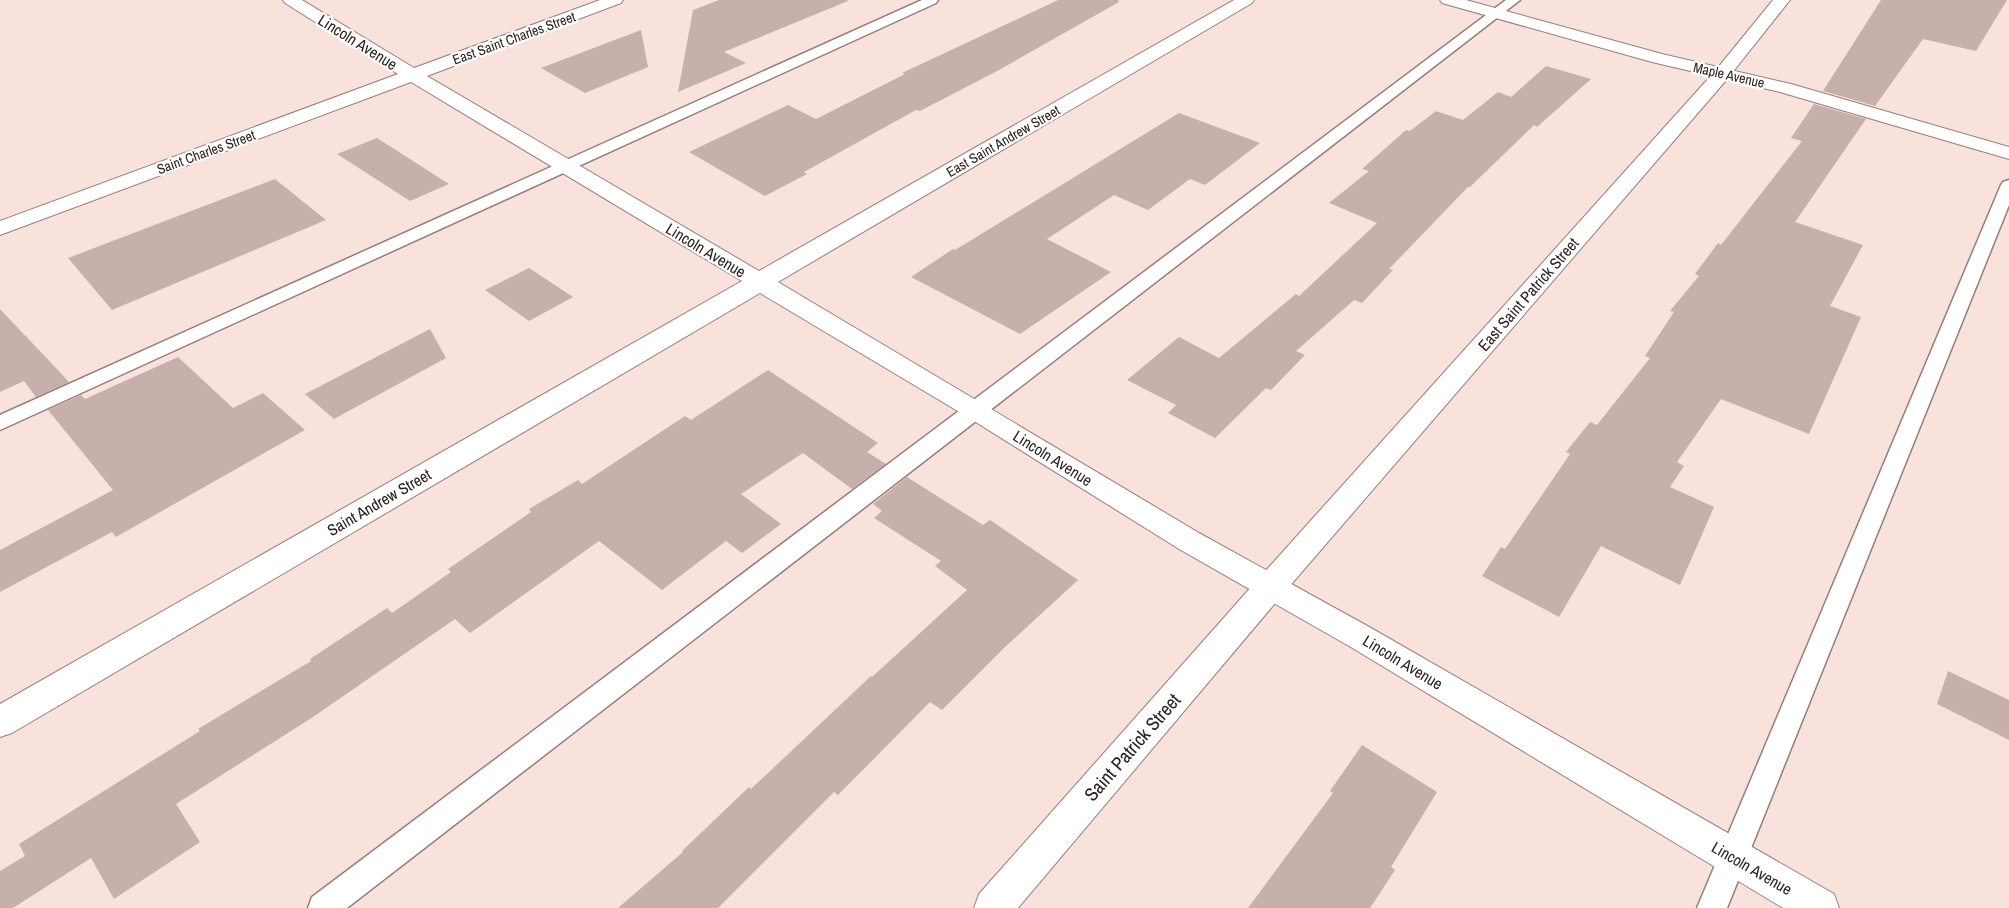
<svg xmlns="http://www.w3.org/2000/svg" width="2009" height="908" viewBox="0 0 2009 908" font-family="'Archivo Narrow',sans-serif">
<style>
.building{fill:#c7afab}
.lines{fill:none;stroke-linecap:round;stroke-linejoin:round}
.lane-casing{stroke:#947e7a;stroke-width:3}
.street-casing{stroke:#947e7a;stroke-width:2}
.secondary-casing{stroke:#947e7a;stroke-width:2}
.lane{fill:#fff;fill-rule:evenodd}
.street{fill:#fff;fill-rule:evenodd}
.secondary{fill:#fff;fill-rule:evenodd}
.labels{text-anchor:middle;stroke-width:4.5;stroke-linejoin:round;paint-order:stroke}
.far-street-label{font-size:14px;fill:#2b2220;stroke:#fff}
.street-label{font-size:16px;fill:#2b2220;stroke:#fff}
.near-street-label{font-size:19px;fill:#2b2220;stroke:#fff}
</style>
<rect width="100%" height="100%" fill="#fae2dc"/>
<path class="building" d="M719 0H847L848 1 724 52 746 63 678 92 693 10Z
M1058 0H1118L1119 2 999 70 920 111 916 110 804 172 807 174 765 196 689 152 788 105 816 119 905 74 902 73Z
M1881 0H2007L1976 51 1923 39 1875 106 1823 91Z
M641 30 648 67 585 93 541 68Z
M1546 66 1591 79 1537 127 1534 125 1470 187H1468L1389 269 1393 270 1362 303 1354 300 1296 351 1305 355 1271 390 1266 388 1215 438 1168 413 1176 405 1127 380 1179 337 1219 358 1296 294 1299 296 1377 223 1329 203 1369 171 1362 169 1406 130 1410 131 1436 111 1463 120 1498 92 1511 97Z
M1814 104 1866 119 1795 222 1863 245 1830 306 1861 317 1809 434 1721 399 1677 462 1684 466 1670 487 1714 507 1680 585 1601 546 1559 617 1482 576 1501 547 1505 549 1570 454 1566 452 1590 422 1597 425 1650 358 1645 356 1674 312 1670 311 1699 276 1695 274 1718 243 1721 245 1802 141 1791 138Z
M1179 113 1260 143 1205 185 1190 179 1148 210 1114 195 1047 239 1111 272 1020 334 911 277 953 249 955 250Z
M377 138 449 184 410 201 337 154Z
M275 179 326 220 112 310 68 258Z
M529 268 573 297 529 321 485 290Z
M0 309 55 367 69 382 36 397 24 381 0 392Z
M430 329 446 358 334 419 305 394Z
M178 357 233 408 263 393 305 430 116 537 112 532 0 592V550L113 490 48 410 81 395 85 399Z
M768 370 878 443 867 452 886 464 852 489 803 453 741 494 781 524 742 553 726 541 662 590 599 541 470 633 455 619 313 717 176 804 200 842 114 899 91 858 13 908H0V871L25 856 19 844 200 731 198 729 311 661 310 659 387 608 392 613 451 572 448 569 531 512 529 509 578 480 582 484 685 416 691 420Z
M907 477 983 525 990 520 1078 580 1005 647 942 710 930 702 838 795 834 792 718 908H618L683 852 682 851 749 787 751 789 871 676 872 677 967 590 935 566 941 561 874 518 882 511 873 504Z
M1948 671 2009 700V740L1937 704Z
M1362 745 1437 792 1391 867 1395 870 1370 908H1248L1333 793 1330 791Z"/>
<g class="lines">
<g class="lane-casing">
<path id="lane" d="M922 0H938L936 3 0 430V415Z
M1506 0H1520L347 908H308L312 897Z
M2009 180V205L1727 908H1697L2001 185 2003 182Z"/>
</g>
<g class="street-casing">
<path id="street" d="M283 0H302L414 68 600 0H623L621 3 427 76 759 271 1234 0H1254L1252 3 778 282 1199 533 1371 628 1834 894 1839 908H1783L1349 646 1179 549 966 416 760 293 12 733 0 737V704L742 281 411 82 0 235V221L398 74 285 3Z
M1440 0H1466L1662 54 1791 84 2009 147V159L1780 92 1652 62 1442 3Z"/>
</g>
<g class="secondary-casing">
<path id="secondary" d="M1773 0H1790L1728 78 1282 595 1018 908H974L979 894 1260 577 1716 70Z"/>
</g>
<use href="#lane" class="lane"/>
<use href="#street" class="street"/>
<use href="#secondary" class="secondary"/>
</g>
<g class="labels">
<g class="far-street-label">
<text transform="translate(514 38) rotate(-20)" y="5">East Saint Charles Street</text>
<text transform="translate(1729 75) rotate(13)" y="5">Maple Avenue</text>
<text transform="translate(1003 141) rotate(-30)" y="5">East Saint Andrew Street</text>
<text transform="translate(206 152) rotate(-20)" y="5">Saint Charles Street</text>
</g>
<g class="street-label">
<text transform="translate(358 42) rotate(32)" y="6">Lincoln Avenue</text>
<text transform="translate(706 250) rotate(31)" y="6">Lincoln Avenue</text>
<text transform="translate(1528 294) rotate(-49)" y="6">East Saint Patrick Street</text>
<text transform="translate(1053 458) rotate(32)" y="6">Lincoln Avenue</text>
<text transform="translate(379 502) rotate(-30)" y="6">Saint Andrew Street</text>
<text transform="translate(1403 662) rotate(31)" y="6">Lincoln Avenue</text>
<text transform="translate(1752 868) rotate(30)" y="6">Lincoln Avenue</text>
</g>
<g class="near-street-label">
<text transform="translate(1132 747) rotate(-49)" y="7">Saint Patrick Street</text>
</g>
</g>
</svg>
